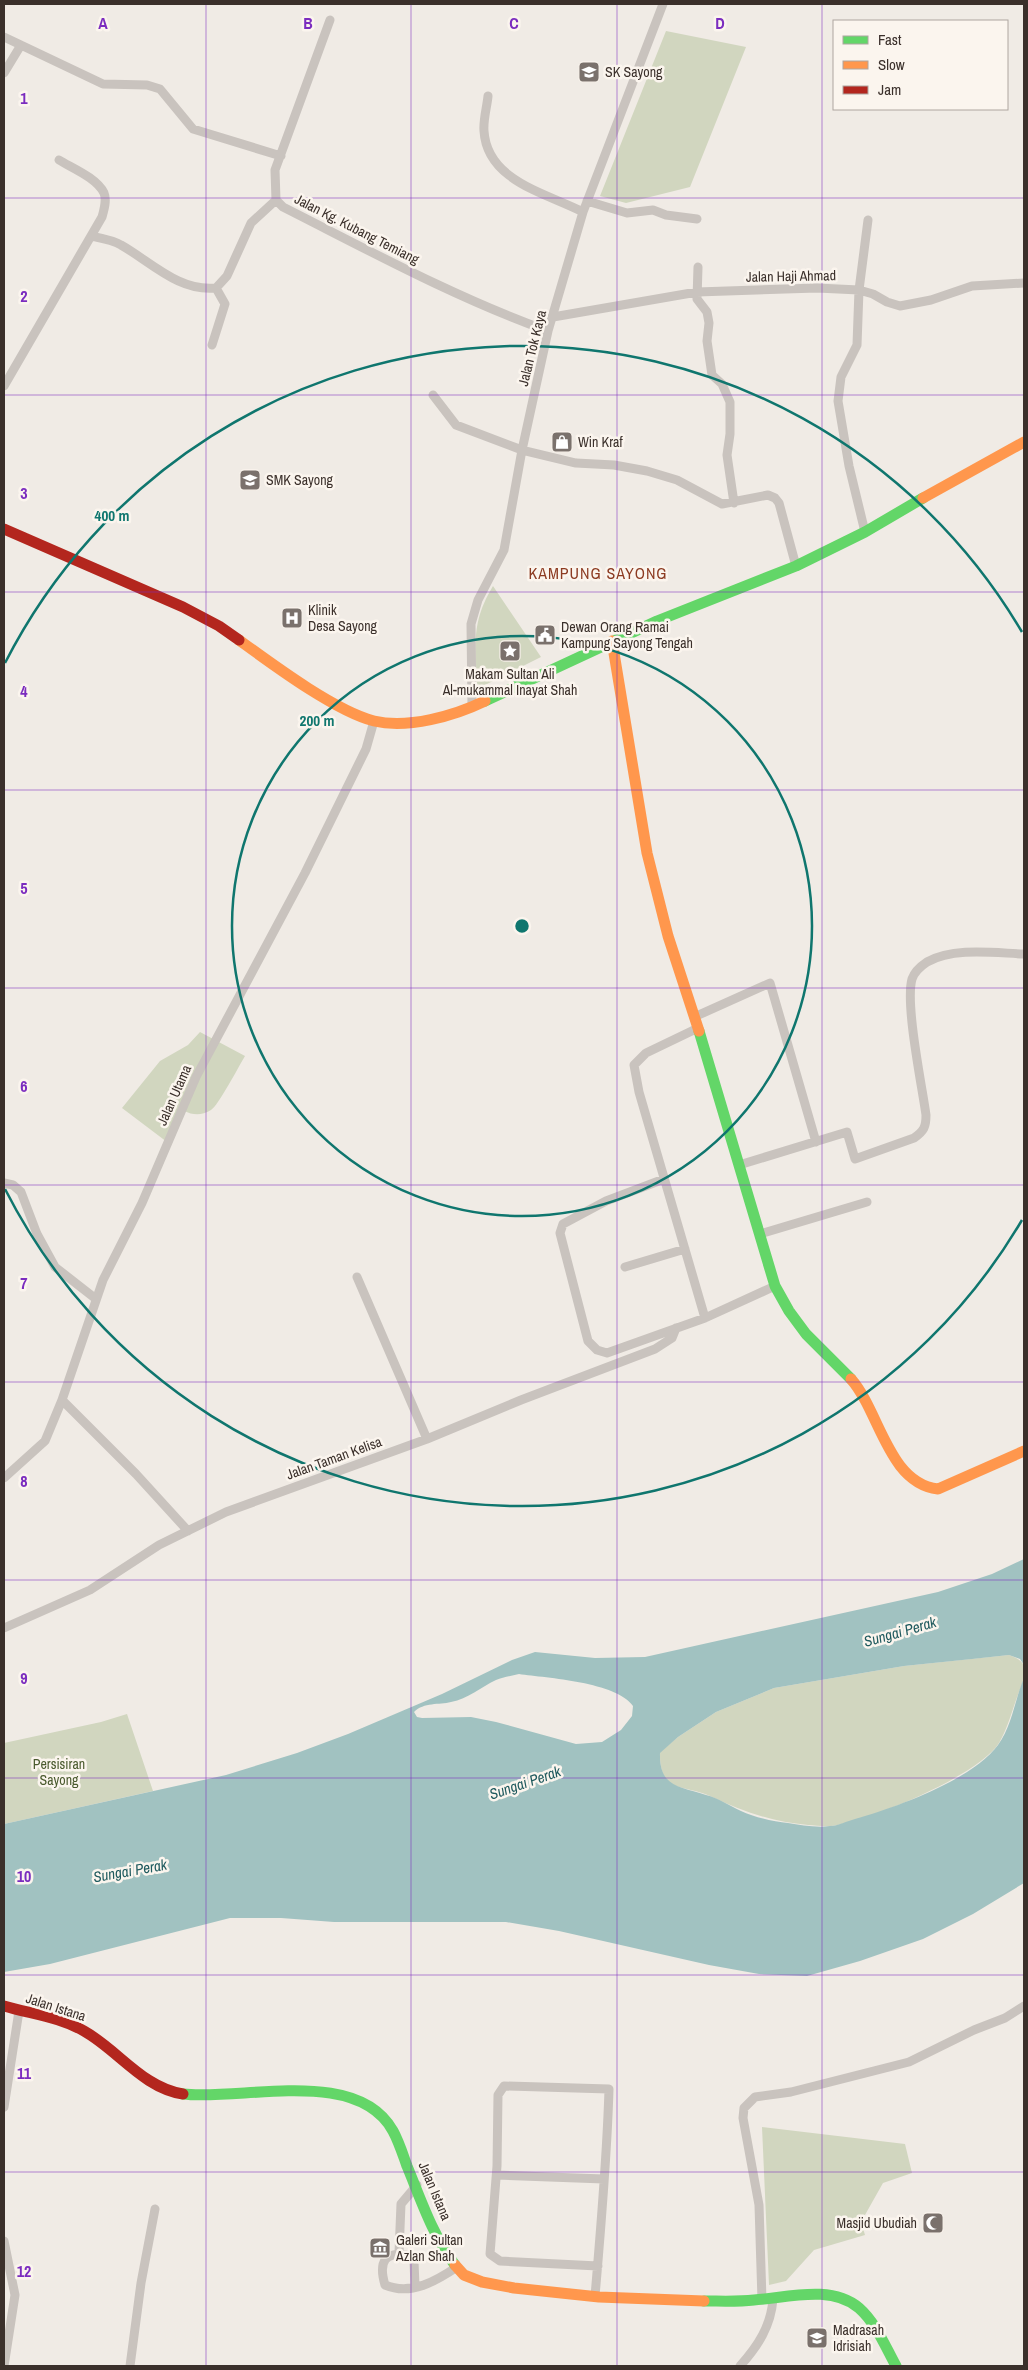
<svg xmlns="http://www.w3.org/2000/svg" width="1028" height="2370" viewBox="0 0 1028 2370" font-family="'Archivo Narrow',sans-serif">
<style>
.green{fill:#d1d6bf}
.water{fill:#a1c2c1;fill-rule:evenodd}
.lines{fill:none;stroke-linecap:round;stroke-linejoin:round}
.street{stroke:#c9c3be;stroke-width:9}
.fast{stroke:#63d668;stroke-width:11}
.slow{stroke:#ff974d;stroke-width:11}
.jam{stroke:#b3261e;stroke-width:11}
.grid{fill:none;stroke:#7b2cbf;stroke-width:1;stroke-opacity:0.55}
.ring{fill:none;stroke:#0f766e;stroke-width:2.5}
.labels{text-anchor:middle;stroke-width:5;stroke-linejoin:round;paint-order:stroke}
.poi-label{font-size:14px;fill:#3b302b;stroke:#fbf5ee;text-anchor:start}
.street-label{font-size:14px;fill:#3b302b;stroke:#fbf5ee}
.park-label{font-size:14px;fill:#4a5a2e;stroke:#fbf5ee}
.water-label{font-size:15px;font-style:italic;fill:#1f5a5e;stroke:#fbf5ee}
.quarter-label{font-size:16px;letter-spacing:1px;fill:#8c3b22;stroke:#fbf5ee}
.grid-label{font-size:16px;text-anchor:middle;font-weight:bold;fill:#7b2cbf;stroke:#fbf5ee;stroke-width:5;stroke-linejoin:round;paint-order:stroke}
.centre{fill:#0f766e;stroke:#fbf5ee;stroke-width:2.5}
.ring-label{font-size:15px;text-anchor:middle;font-weight:bold;fill:#0f766e;stroke:#fbf5ee;stroke-width:5;stroke-linejoin:round;paint-order:stroke}
</style>
<rect width="100%" height="100%" fill="#f0ebe5"/>
<path class="green" d="M666 31 746 47 690 187 626 203 600 196Z
M493 586 541 657 477 689C476 647 470 624 493 586Z
M200 1032 245 1056C239 1066 218 1106 211 1110 201 1116 193 1115 184 1111L167 1142 122 1108 160 1061 188 1045Z
M1009 1655C1027 1661 1028 1670 1021 1687 1013 1706 1009 1726 999 1743 978 1776 869 1821 831 1826 824 1827 815 1825 808 1825 772 1822 742 1811 710 1796 683 1784 659 1794 660 1752L678 1737 716 1712 774 1688 904 1666Z
M127 1714 153 1791 4 1824V1743L101 1722Z
M762 2127 905 2144 912 2173 883 2183 861 2222 865 2235 814 2250 786 2281 769 2285Z"/>
<path class="water" d="M1024 1559V1665L1020 1659 1009 1655 972 1659 904 1666 774 1688 716 1712 678 1737 660 1753C659 1788 680 1786 706 1795 718 1798 730 1806 741 1811 754 1817 774 1822 788 1823 801 1825 817 1828 830 1826 838 1826 847 1821 855 1819 897 1807 972 1780 998 1745 1012 1726 1015 1699 1024 1678V1883L973 1914 923 1939 860 1961 807 1976 759 1974 709 1965 559 1931 506 1922H334L281 1918H230L50 1964 4 1972V1824L226 1775 297 1753 348 1734 442 1694 512 1660 535 1652 595 1658 645 1657 938 1592 992 1574ZM519 1674C547 1678 617 1682 633 1706L632 1716 621 1730 602 1742 576 1744 496 1722 471 1717 422 1718 417 1717 414 1712C424 1702 439 1705 451 1702 468 1699 481 1687 496 1680 503 1677 511 1676 519 1674Z"/>
<g class="lines">
<path class="street" d="M330 20 275 170 276 200 283 207C370 251 456 298 548 331
M4 37 103 84 147 85 160 89 193 129 281 156
M4 73 21 45
M488 96C487 107 483 120 484 131 487 181 546 193 583 212
M587 201 627 213 653 210 666 215 697 219
M91 236C101 238 113 240 121 245 151 262 179 292 216 288L227 276 251 223 276 200
M698 267 697 299 707 312 709 323 707 341 712 375 722 384 730 402V434L727 455 734 503
M553 317 697 292 817 288 859 290 873 294 887 302 900 306 931 300 972 286 1024 283
M212 345 225 304 216 288
M4 386 102 217C104 210 107 200 104 193 97 178 72 168 59 160
M433 395 456 425 522 450 576 463 614 465 647 471 677 480 722 504 768 495 775 498 779 503 796 566
M865 532 849 466 838 401 841 377 857 345 859 290 868 220
M472 707 471 624 478 600 504 550 522 450 548 331 583 212 663 4
M694 1017 770 983 816 1142
M698 1028 646 1053 634 1065 639 1092 705 1318
M739 1165 847 1132 855 1159 914 1138C924 1131 926 1127 926 1115 922 1086 905 1004 912 979 914 973 921 966 927 962 954 947 994 953 1024 954
M664 1179 606 1201 563 1224 560 1233 588 1341 597 1350 607 1353 705 1318 775 1286
M4 1183 13 1185 21 1192 37 1234 55 1267 96 1299
M760 1234 867 1202
M625 1267 685 1249
M357 1277 427 1439
M62 1400 136 1474 188 1531
M4 1478 45 1441 62 1400 103 1280 142 1203 196 1077 305 873 366 749 374 721
M4 1628 90 1590 159 1545 226 1512 427 1439 521 1400 655 1349 672 1338 676 1328
M4 2107 19 2011
M497 2175 604 2179
M4 2241 15 2295 4 2366
M399 2253 401 2204 417 2185
M415 2287 414 2261 409 2255C385 2251 378 2261 385 2285 411 2296 436 2281 457 2267
M595 2296C601 2227 607 2158 609 2089L504 2086 498 2095 497 2166 490 2254 500 2261 598 2266
M762 2300 759 2205 743 2118 744 2108 755 2097 791 2092 909 2062 974 2030 1005 2018 1024 2006
M130 2366 141 2283 155 2209
M740 2366C758 2346 771 2326 773 2299"/>
<path class="fast" d="M485 701 657 621 796 566 865 532 923 498
M699 1031 775 1286 789 1311 806 1334 851 1379
M183 2094C242 2101 357 2066 393 2131 399 2142 403 2155 407 2166 421 2200 433 2236 455 2265
M704 2301C720 2301 737 2302 754 2300 786 2298 831 2284 859 2308 876 2323 885 2346 896 2366"/>
<path class="slow" d="M923 498 1024 442
M239 640C272 664 335 711 374 721 408 729 454 716 485 701
M612 641 647 853 668 936 699 1031
M851 1379C880 1412 888 1483 938 1489L1024 1451
M455 2265 464 2275 482 2282 514 2288 599 2297 704 2301"/>
<path class="jam" d="M4 529 183 607 219 626 239 640
M4 2006C31 2014 60 2017 84 2031 118 2050 143 2088 183 2094"/>
</g>
<path class="grid" d="M206 4V2366M411 4V2366M617 4V2366M822 4V2366M4 198H1024M4 395H1024M4 592H1024M4 790H1024M4 988H1024M4 1185H1024M4 1382H1024M4 1580H1024M4 1778H1024M4 1975H1024M4 2172H1024"/>
<g class="ring">
<circle cx="522" cy="926" r="290"/>
<path d="M1022 1220A580 580 0 0 1 5 1189M5 663A580 580 0 0 1 1022 632"/>
</g>
<defs>
<g id="school-square" transform="scale(1.125)"><rect x="-9" y="-9" width="18" height="18" rx="4" fill="#7a716c" stroke="#fbf5ee"/><path d="M0-5L7-2L0 1L-7-2ZM-4 1L0 2.5L4 1V4Q0 6-4 4Z" fill="#fff"/></g>
<g id="shop-square" transform="scale(1.125)"><rect x="-9" y="-9" width="18" height="18" rx="4" fill="#7a716c" stroke="#fbf5ee"/><path d="M-5-2.5h2.3a2.7 3.5 0 0 1 5.4 0H5L5.5 6h-11ZM-1.5-2.5h3a1.5 2.3 0 0 0-3 0Z" fill="#fff"/></g>
<g id="hospital-square" transform="scale(1.125)"><rect x="-9" y="-9" width="18" height="18" rx="4" fill="#7a716c" stroke="#fbf5ee"/><path d="M-5-5h3v3.5h4V-5h3V5h-3V1.5h-4V5h-3Z" fill="#fff"/></g>
<g id="civic-square" transform="scale(1.125)"><rect x="-9" y="-9" width="18" height="18" rx="4" fill="#7a716c" stroke="#fbf5ee"/><path d="M-.6-6.5H3V-4.5H.6V-3L4-1V1h2V6H-6V1h2V-1L-.6-3ZM-1.2 2.5V6h2.4V2.5Z" fill="#fff"/></g>
<g id="sight-square" transform="scale(1.125)"><rect x="-9" y="-9" width="18" height="18" rx="4" fill="#7a716c" stroke="#fbf5ee"/><path d="M0-6L1.8-2.2L6-1.7L2.9 1.2L3.7 5.4L0 3.3L-3.7 5.4L-2.9 1.2L-6-1.7L-1.8-2.2Z" fill="#fff"/></g>
<g id="mosque-square" transform="scale(1.125)"><rect x="-9" y="-9" width="18" height="18" rx="4" fill="#7a716c" stroke="#fbf5ee"/><path d="M3.5-4.9A6 6 0 1 0 3.5 4.9A5 5 0 1 1 3.5-4.9Z" fill="#fff"/></g>
<g id="museum-square" transform="scale(1.125)"><rect x="-9" y="-9" width="18" height="18" rx="4" fill="#7a716c" stroke="#fbf5ee"/><path d="M0-6L6-3V-2H-6V-3ZM-5-1h2V3h-2ZM-1-1h2V3h-2ZM3-1h2V3H3ZM-6 4H6V6H-6Z" fill="#fff"/></g>
</defs>
<g fill-rule="evenodd">
<use href="#school-square" x="589" y="72"/>
<use href="#shop-square" x="562" y="442"/>
<use href="#school-square" x="250" y="480"/>
<use href="#hospital-square" x="292" y="618"/>
<use href="#civic-square" x="545" y="635"/>
<use href="#sight-square" x="510" y="651"/>
<use href="#mosque-square" x="933" y="2223"/>
<use href="#museum-square" x="380" y="2248"/>
<use href="#school-square" x="817" y="2338"/>
</g>
<g class="labels">
<g class="poi-label">
<text x="605" y="77">SK Sayong</text>
<text x="578" y="447">Win Kraf</text>
<text x="266" y="485">SMK Sayong</text>
<text x="308" y="615">Klinik<tspan x="308" dy="16">Desa Sayong</tspan></text>
<text x="561" y="632">Dewan Orang Ramai<tspan x="561" dy="16">Kampung Sayong Tengah</tspan></text>
<text x="510" y="679" text-anchor="middle">Makam Sultan Ali<tspan x="510" dy="16">Al-mukammal Inayat Shah</tspan></text>
<text x="917" y="2228" text-anchor="end">Masjid Ubudiah</text>
<text x="396" y="2245">Galeri Sultan<tspan x="396" dy="16">Azlan Shah</tspan></text>
<text x="833" y="2335">Madrasah<tspan x="833" dy="16">Idrisiah</tspan></text>
</g>
<g class="street-label">
<text transform="translate(357 229) rotate(27)" y="5">Jalan Kg. Kubang Temiang</text>
<text transform="translate(791 276) rotate(-1)" y="5">Jalan Haji Ahmad</text>
<text transform="translate(532 348) rotate(-76)" y="5">Jalan Tok Kaya</text>
<text transform="translate(174 1095) rotate(-66)" y="5">Jalan Utama</text>
<text transform="translate(334 1458) rotate(-20)" y="5">Jalan Taman Kelisa</text>
<text transform="translate(56 2007) rotate(18)" y="5">Jalan Istana</text>
<text transform="translate(435 2191) rotate(67)" y="5">Jalan Istana</text>
</g>
<g class="park-label">
<text x="59" y="1769">Persisiran<tspan x="59" dy="16">Sayong</tspan></text>
</g>
<g class="water-label">
<text transform="translate(900 1632) rotate(-16)" y="5">Sungai Perak</text>
<text transform="translate(525 1783) rotate(-19)" y="5">Sungai Perak</text>
<text transform="translate(130 1871) rotate(-10)" y="5">Sungai Perak</text>
</g>
<g class="quarter-label">
<text x="598" y="579">KAMPUNG SAYONG</text>
</g>
</g>
<g class="grid-label">
<text x="103" y="29">A</text>
<text x="308" y="29">B</text>
<text x="514" y="29">C</text>
<text x="720" y="29">D</text>
<text x="24" y="104">1</text>
<text x="24" y="302">2</text>
<text x="24" y="499">3</text>
<text x="24" y="697">4</text>
<text x="24" y="894">5</text>
<text x="24" y="1092">6</text>
<text x="24" y="1289">7</text>
<text x="24" y="1487">8</text>
<text x="24" y="1684">9</text>
<text x="24" y="1882">10</text>
<text x="24" y="2079">11</text>
<text x="24" y="2277">12</text>
</g>
<circle cx="522" cy="926" r="8" class="centre"/>
<g class="ring-label">
<text x="112" y="521">400 m</text>
<text x="317" y="726">200 m</text>
</g>
<rect width="1028" height="2370" fill="none" stroke="#3b302b" stroke-width="10"/>
<rect x="833" y="20" width="175" height="90" fill="#fbf5ee" stroke="#aea6a0"/>
<rect x="843" y="36" width="25" height="8" fill="#63d668" stroke="#aea6a0"/>
<text x="878" y="45" font-size="15" fill="#3b302b">Fast</text>
<rect x="843" y="61" width="25" height="8" fill="#ff974d" stroke="#aea6a0"/>
<text x="878" y="70" font-size="15" fill="#3b302b">Slow</text>
<rect x="843" y="86" width="25" height="8" fill="#b3261e" stroke="#aea6a0"/>
<text x="878" y="95" font-size="15" fill="#3b302b">Jam</text>
</svg>
